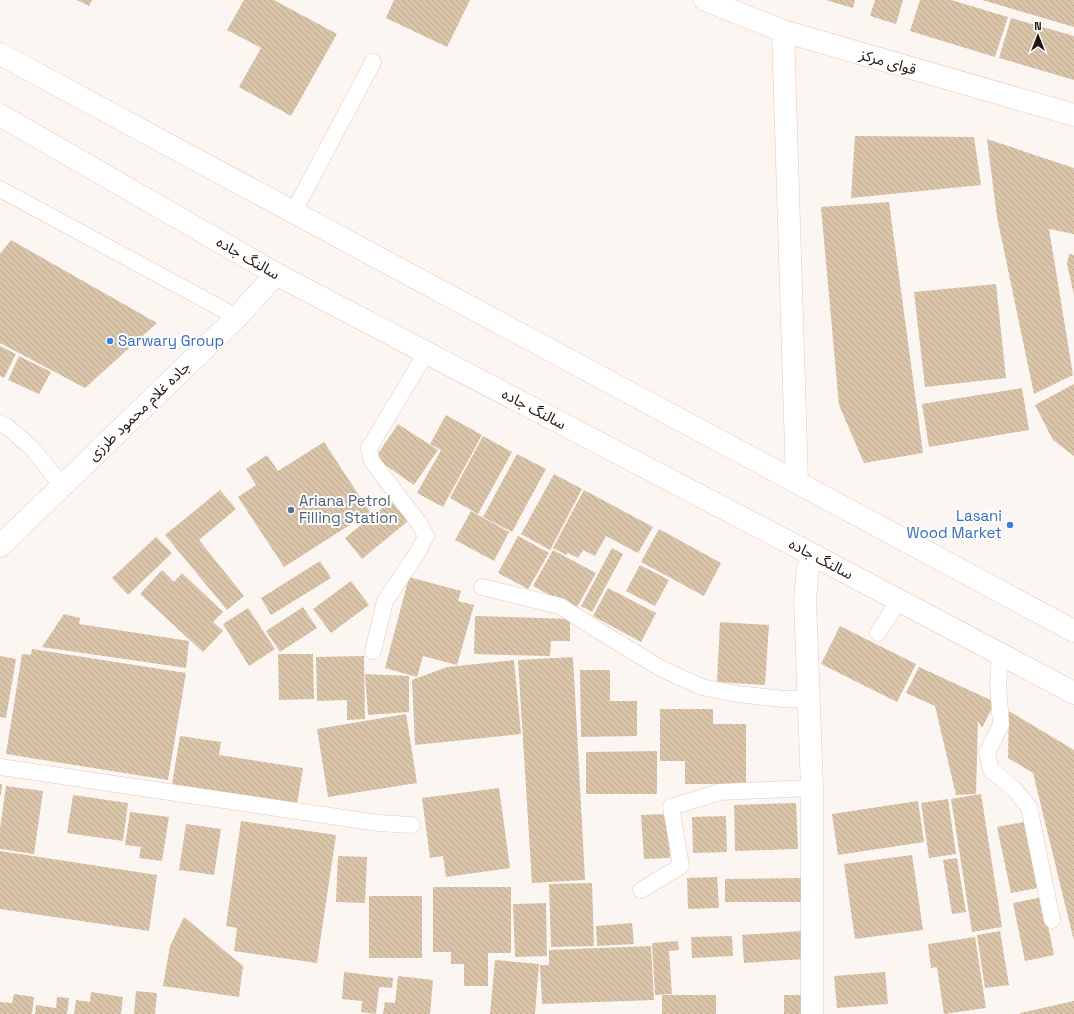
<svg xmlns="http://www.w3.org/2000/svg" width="1074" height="1014" viewBox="0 0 1074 1014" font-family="'Space Grotesk','Noto Sans Arabic',sans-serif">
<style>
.building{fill:url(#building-back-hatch)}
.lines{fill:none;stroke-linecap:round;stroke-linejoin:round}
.service-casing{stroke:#e8c8b7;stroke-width:17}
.minor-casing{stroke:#e8c8b7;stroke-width:23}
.tertiary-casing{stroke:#e8c8b7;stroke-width:23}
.secondary-casing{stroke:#e8c8b7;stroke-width:23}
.trunk-casing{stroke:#e8c8b7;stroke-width:23}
.service{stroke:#fff;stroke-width:16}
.minor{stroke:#fff;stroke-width:22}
.tertiary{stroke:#fff;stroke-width:22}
.secondary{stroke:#fff;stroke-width:22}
.trunk{stroke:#fff;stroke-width:22}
.shop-dot{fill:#3f7fe0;stroke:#fff;stroke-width:1.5}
.service-dot{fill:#5c6f8a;stroke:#fff;stroke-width:1.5}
.labels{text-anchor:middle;stroke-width:4;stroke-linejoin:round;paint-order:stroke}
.street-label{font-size:15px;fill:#221710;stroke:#fff}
.shop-label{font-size:15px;fill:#366cbe;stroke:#fff;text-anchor:start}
.service-label{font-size:15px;fill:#4e5e75;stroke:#fff;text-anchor:start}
</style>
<defs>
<pattern id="building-back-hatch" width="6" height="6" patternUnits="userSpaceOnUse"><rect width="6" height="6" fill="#dac4aa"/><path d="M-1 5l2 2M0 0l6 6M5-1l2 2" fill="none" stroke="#bba891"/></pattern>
</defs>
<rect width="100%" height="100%" fill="#fcf6f2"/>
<path class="building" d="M77 0H92L89 6Z
M244 0H274L337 34 291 116 239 87 261 48 227 30Z
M394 0H470L447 47 386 18Z
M826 0H855L853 8Z
M875 0H903L896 24 870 16Z
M920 0H951L1008 17 995 57 910 31Z
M982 0H1074V27Z
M1011 18 1074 36V80L999 58Z
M855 136 974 137 981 185 851 198Z
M987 139 1074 168V234L1049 229 1073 375 1034 394 997 217Z
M889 202 923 453 864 463 839 405 821 207Z
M11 240 157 323 85 388 0 343V254Z
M1069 254 1074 255V295L1067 264Z
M996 284 1006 378 925 387 914 292Z
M0 346 16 354 4 378 0 376Z
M19 356 51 372 39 394 8 380Z
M1074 384V456L1053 440 1035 405Z
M1022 388 1029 430 929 447 922 404Z
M446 415 482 435 443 507 417 493 441 450 430 444Z
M398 424 438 450 414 485 375 458Z
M483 436 512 452 478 514 450 498Z
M324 442 370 512 284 567 238 497 256 485 246 469 267 455 278 471Z
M517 454 546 469 512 532 483 517Z
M554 474 582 489 550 550 521 534Z
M220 490 236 509 199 540 244 596 227 610 165 535Z
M584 490 653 527 638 553 606 536 595 556 583 550 578 558 568 553 566 555 553 548Z
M391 501 408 521 362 559 345 538Z
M471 511 509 532 494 561 455 540Z
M659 529 721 563 704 596 641 562Z
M518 536 549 553 528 589 498 573Z
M156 537 172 553 128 595 112 578Z
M612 548 623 554 592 612 581 606Z
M553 550 596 573 576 609 533 586Z
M320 561 331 578 271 615 261 598Z
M640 565 669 580 655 606 626 591Z
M162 570 174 582 182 573 223 612 213 622 223 631 203 652 140 594Z
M409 577 461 591 458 601 474 605 457 665 423 656 417 677 385 668Z
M351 581 369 605 331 633 313 609Z
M608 588 656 613 641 642 593 616Z
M303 607 317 628 280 652 266 631Z
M248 608 275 649 249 666 223 624Z
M64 614 80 618 79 624 189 641 186 668 42 647Z
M475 616 570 619V641H551L550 656 474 654Z
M720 622 769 625 765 685 717 682Z
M840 626 916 664 897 702 821 664Z
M32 649 186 673 168 780 6 754 22 654 31 655Z
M278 654H313L314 699 279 700Z
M0 656 16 659 6 718 0 717Z
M364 656 365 719 347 720V700L317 701 316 657Z
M573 657 585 880 532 883 518 660Z
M514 660 521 734 415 745 412 680 447 667Z
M919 667 995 702 982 728 978 721 976 794 956 795 935 706 906 693Z
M580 670H610V701H637V736L581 737Z
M365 674 409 676V712L368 715Z
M660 709H713V724H746V784H685V761H660Z
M1009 711 1074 750V941L1033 773 1008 758Z
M406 714 417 783 328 797 317 729Z
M180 736 221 742 219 755 303 768 297 804 172 784Z
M657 751V794H586V752Z
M0 784H2L1 795H0Z
M6 786 43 791 34 854 0 849V829Z
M499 788 510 868 446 877 443 856 430 858 422 798Z
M981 794 1002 927 972 932 951 799Z
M73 795 128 803 123 841 67 833Z
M948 799 956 854 929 858 921 803Z
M918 801 924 842 838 855 832 814Z
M796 803 798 849 735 851 734 805Z
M130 812 169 817 162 861 139 858 141 847 125 845Z
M668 814 670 858 644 859 641 815Z
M726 816 727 852 693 853 692 817Z
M241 821 336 835 317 963 234 951 237 928 226 926Z
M1024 822 1038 888 1011 893 997 827Z
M186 824 221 829 214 875 179 870Z
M0 851 157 875 149 931 0 909Z
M912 855 923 930 855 939 844 864Z
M338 856 367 857 365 903 336 902Z
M957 858 966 912 952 914 943 860Z
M717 877 719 908 688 909 687 878Z
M806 878V902H725V879Z
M592 883 594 946 551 947 549 884Z
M433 887H511V953H488V986H464V964H451V952H433Z
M369 896H422V958H369Z
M1042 897 1054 955 1025 961 1013 903Z
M546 903 547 956 515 957 513 904Z
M184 917 243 966 239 997 163 986 170 946Z
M632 923 634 944 597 946 596 926Z
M803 931 805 959 744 963 742 935Z
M1000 931 1009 985 985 988 977 935Z
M732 936 733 956 692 958 691 937Z
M975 937 986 1008 944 1014 937 967 931 968 928 944Z
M678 941 679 950 669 951 672 994 655 995 652 943Z
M651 946 654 1000 542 1004 540 965H549V950Z
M495 960 539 964 535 1014H490Z
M344 972 393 978 392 988 379 987 376 1014 361 1012 362 1001 342 999Z
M885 972 888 1004 837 1008 834 976Z
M398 976 433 980 430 1014H383L385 1002 395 1003Z
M136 991 157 993 155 1014H134Z
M91 992 123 997 121 1014H74L76 1000 90 1002Z
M14 994 34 997 32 1014H0V1002L12 1003Z
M662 995H716V1014H662Z
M784 995H802V1014H784Z
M57 997 69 998 67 1014H35L36 1005 56 1008Z
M1074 1001V1014H1020V1013Z"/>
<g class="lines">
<g class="service-casing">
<path id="service" d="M0 189 237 317
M293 213 373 62
M0 423 6 426 32 448 62 486
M482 587 560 606 596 629 662 669 702 687 737 694 784 699H809
M878 633 899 600
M373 651 385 601 418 552 426 536 419 523 371 460 369 448 426 353
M1000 654 998 685 1001 725 987 753 991 770 1015 790 1029 807 1052 920
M0 767 378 823 412 825
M641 890 681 866 671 807 720 792 812 788"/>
</g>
<g class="minor-casing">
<path id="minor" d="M783 31 797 481
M812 1014V788L805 599 808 568 815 556"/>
</g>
<g class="tertiary-casing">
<path id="tertiary" d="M0 546 237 317 276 274"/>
</g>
<g class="secondary-casing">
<path id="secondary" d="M705 0 783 31 1074 115"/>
</g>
<g class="trunk-casing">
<path id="trunk" d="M0 54C357 248 717 438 1074 631
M0 115 276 274 815 556 1074 693"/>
</g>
<use href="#service" class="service"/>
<use href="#minor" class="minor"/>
<use href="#tertiary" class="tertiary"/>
<use href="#secondary" class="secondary"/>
<use href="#trunk" class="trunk"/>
</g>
<g class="shop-dot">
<circle cx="110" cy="341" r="4"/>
<circle cx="1010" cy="525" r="4"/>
</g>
<circle class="service-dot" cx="291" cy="510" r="4"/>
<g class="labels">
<g class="street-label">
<text transform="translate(888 62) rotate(16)" y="5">قوای مرکز</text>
<text transform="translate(248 258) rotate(30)" y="5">سالنگ جاده</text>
<text transform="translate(534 409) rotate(28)" y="5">سالنگ جاده</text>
<text transform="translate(139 411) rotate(-44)" y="5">جاده غلام‌ محمود طرزی</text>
<text transform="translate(821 559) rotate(28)" y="5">سالنگ جاده</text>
</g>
<g class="shop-label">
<text x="118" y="346">Sarwary Group</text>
<text x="1002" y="521" text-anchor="end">Lasani<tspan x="1002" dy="17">Wood Market</tspan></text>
</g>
<g class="service-label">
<text x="299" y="506">Ariana Petrol<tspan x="299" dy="17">Filling Station</tspan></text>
</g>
</g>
<g transform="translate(1038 36)" stroke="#ffffff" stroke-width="3" paint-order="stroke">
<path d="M0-3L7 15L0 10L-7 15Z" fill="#221710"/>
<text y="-6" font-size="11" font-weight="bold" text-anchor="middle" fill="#221710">N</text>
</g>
</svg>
